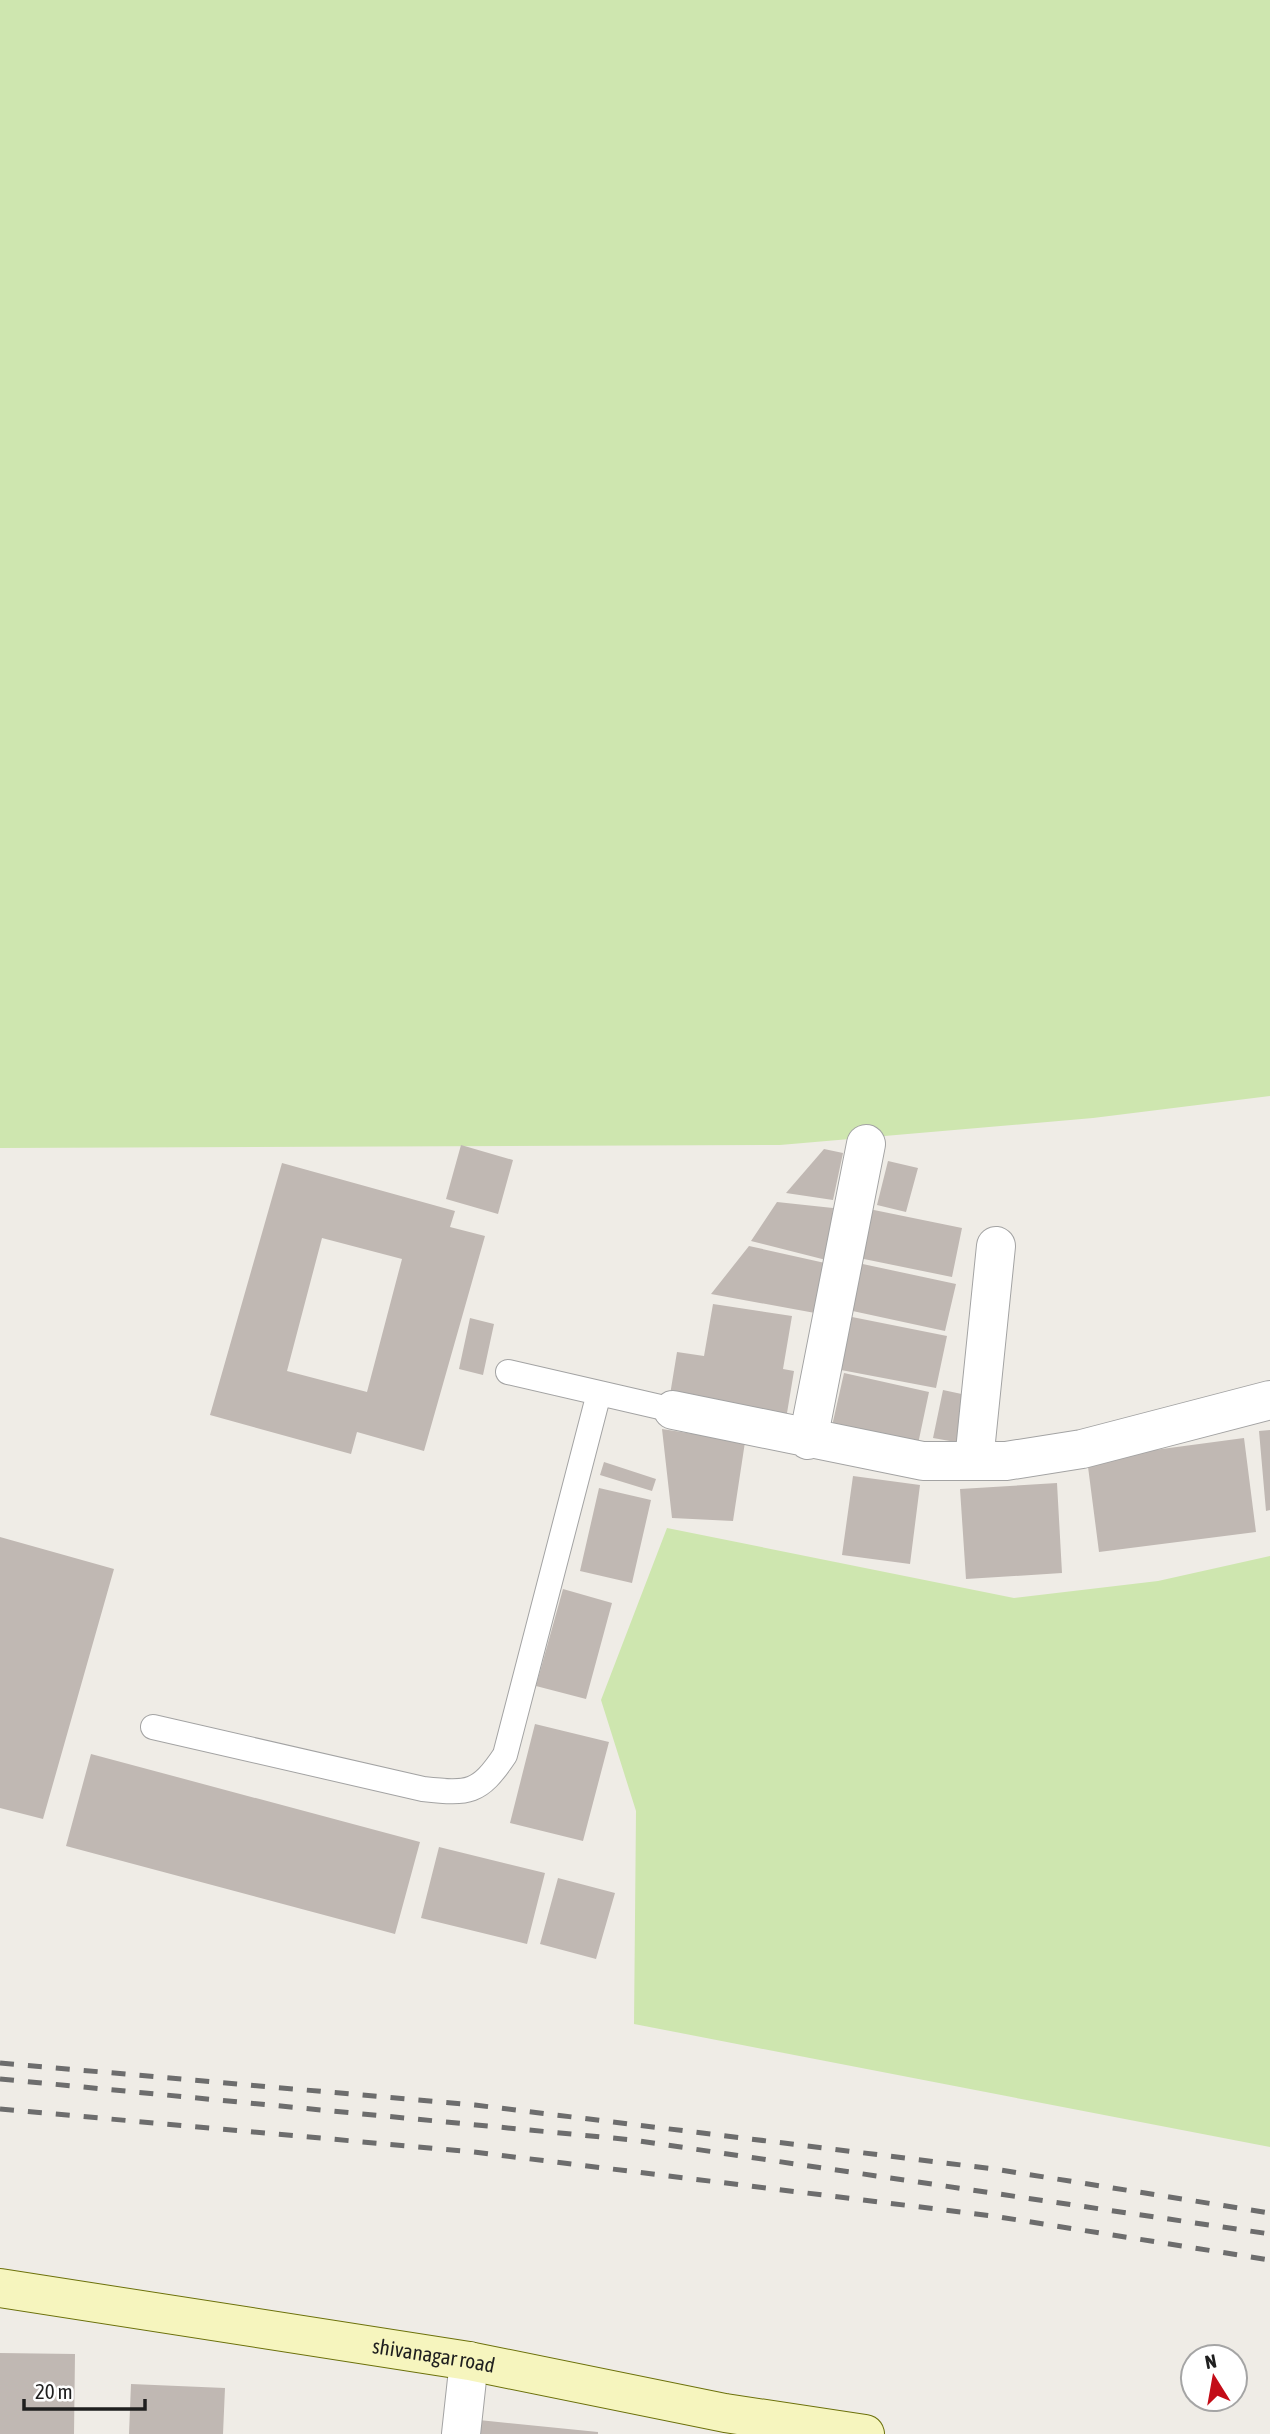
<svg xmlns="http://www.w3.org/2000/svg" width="1270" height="2434" viewBox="0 0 1270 2434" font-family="'Asap Condensed',sans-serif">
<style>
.grass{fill:#cee6af}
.building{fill:#c0b8b3;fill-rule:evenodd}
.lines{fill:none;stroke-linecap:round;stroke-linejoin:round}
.lane-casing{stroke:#a3a3a3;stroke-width:26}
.street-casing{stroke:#a3a3a3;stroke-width:40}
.secondary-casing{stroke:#6c710b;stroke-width:40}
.lane{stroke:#fff;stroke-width:24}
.street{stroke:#fff;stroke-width:38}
.secondary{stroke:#f6f5be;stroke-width:38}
.rail{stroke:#6d6d6d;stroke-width:5;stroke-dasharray:14 14;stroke-linecap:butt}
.labels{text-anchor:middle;stroke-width:5;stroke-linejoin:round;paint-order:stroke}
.street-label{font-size:21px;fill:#1f1f1f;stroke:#fff}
</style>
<rect width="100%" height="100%" fill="#efece6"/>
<path class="grass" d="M0 0H1270V1096L1093 1118 780 1145 0 1148Z
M667 1528 1014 1598 1158 1581 1270 1556V2147L634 2024 636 1811 601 1700Z"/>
<path class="building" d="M461 1145 513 1160 498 1214 446 1199Z
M824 1149 843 1153 833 1200 786 1193Z
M888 1161 918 1168 906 1212 877 1205Z
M282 1163 455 1211 450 1227 485 1236 424 1451 357 1432 351 1454 210 1415ZM322 1238 402 1259 367 1392 287 1371Z
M777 1202 833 1208 830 1261 751 1241Z
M869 1209 962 1228 952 1277 859 1258Z
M749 1246 825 1263 815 1313 711 1294Z
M858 1263 956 1284 945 1331 848 1310Z
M713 1304 792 1316 783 1369 794 1371 786 1419 669 1401 677 1352 704 1356Z
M852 1317 947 1336 936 1388 841 1370Z
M470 1318 494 1324 483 1375 459 1369Z
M844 1373 929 1392 918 1444 832 1426Z
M943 1390 971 1396 961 1443 933 1438Z
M662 1429 745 1442 733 1521 672 1518Z
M1270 1430V1510L1266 1511 1259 1431Z
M1244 1438 1256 1532 1099 1552 1087 1459Z
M604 1462 656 1479 652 1491 600 1475Z
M853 1476 920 1485 910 1564 842 1555Z
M1057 1483 1062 1573 966 1579 960 1489Z
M599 1488 651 1500 632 1583 580 1571Z
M0 1537 114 1569 43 1819 0 1808Z
M563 1589 612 1603 586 1699 536 1686Z
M535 1724 609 1742 583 1841 510 1823Z
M91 1754 420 1842 395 1934 66 1846Z
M439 1847 545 1873 527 1944 421 1918Z
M558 1878 615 1893 596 1959 540 1944Z
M0 2353 75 2354 74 2434H0Z
M131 2384 225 2388 223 2434H129Z
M479 2420 598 2432V2434H478Z"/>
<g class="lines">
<g class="lane-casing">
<path id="lane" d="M508 1372 673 1410
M153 1727 423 1789C469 1794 479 1794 505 1755L599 1393"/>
</g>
<g class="street-casing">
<path id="street" d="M673 1410 923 1461H1006L1082 1449 1270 1400
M808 1440 866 1144
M974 1461 996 1246
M461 2434 469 2361"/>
</g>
<g class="secondary-casing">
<g id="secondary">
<path id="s1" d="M0 2288 469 2361 725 2413 865 2434"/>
</g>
</g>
<use href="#lane" class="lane"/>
<use href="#street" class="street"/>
<use href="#secondary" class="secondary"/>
<path class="rail" d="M0 2063 475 2105 994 2169 1270 2213
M0 2079 633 2140 1270 2234
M0 2109 474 2152 993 2216 1270 2260"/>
</g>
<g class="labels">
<g class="street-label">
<text dy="7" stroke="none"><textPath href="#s1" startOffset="439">shivanagar road</textPath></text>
</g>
</g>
<g transform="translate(1214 2378) rotate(349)"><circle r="33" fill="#ffffff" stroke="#a5a5a5" stroke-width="2"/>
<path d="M0-5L12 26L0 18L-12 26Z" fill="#c30c17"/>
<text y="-10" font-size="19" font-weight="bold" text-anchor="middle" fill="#1f1f1f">N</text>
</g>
<path d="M24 2399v10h121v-10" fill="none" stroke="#1f1f1f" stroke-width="3.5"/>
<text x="35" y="2399" font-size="21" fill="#1f1f1f" stroke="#ffffff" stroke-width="5" paint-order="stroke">20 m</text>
</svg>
